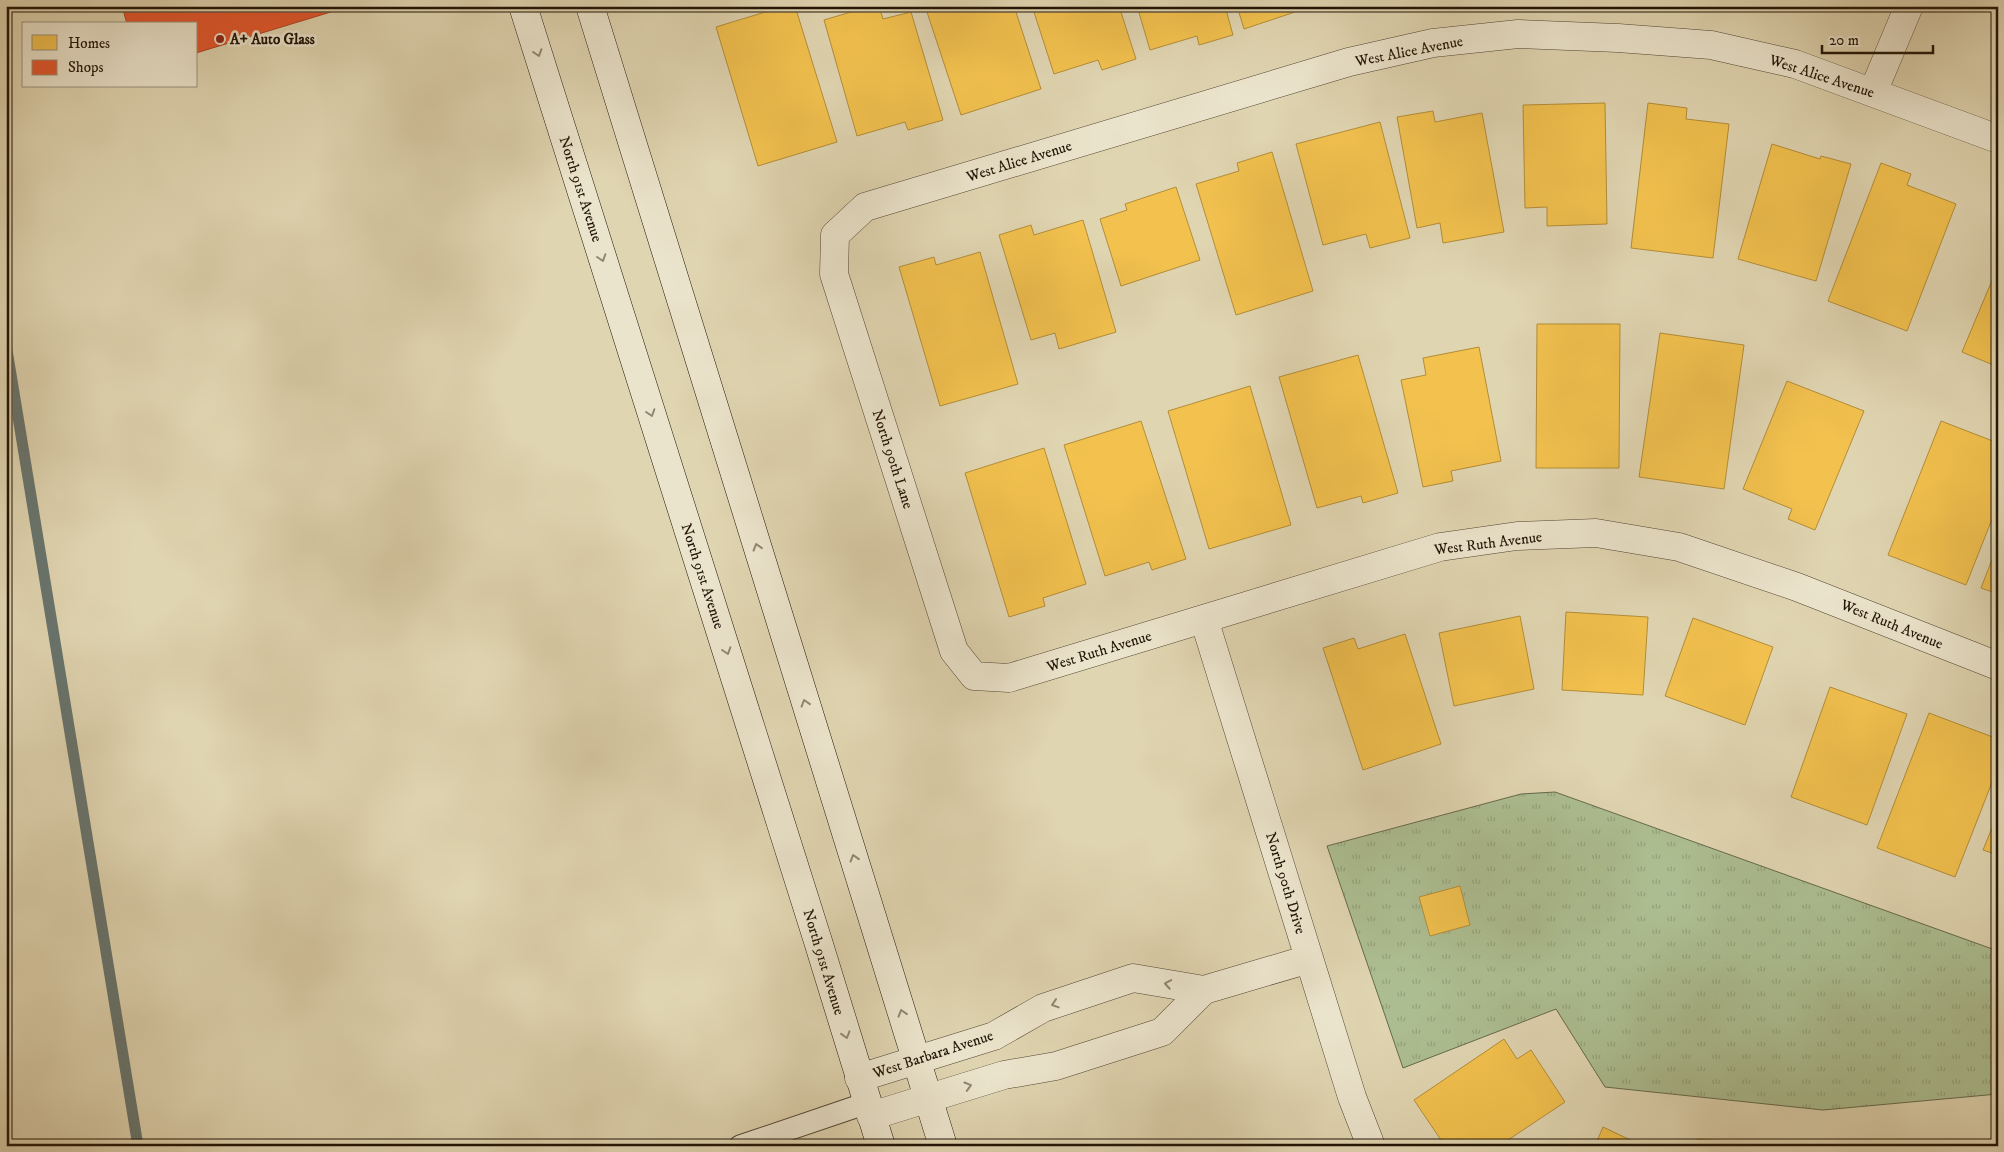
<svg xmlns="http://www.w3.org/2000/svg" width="2004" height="1152" viewBox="0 0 2004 1152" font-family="'IM FELL DW Pica',serif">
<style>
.park{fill:url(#park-tufts);stroke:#66694c}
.homes{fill:#f2c14e;stroke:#b38d38}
.shops{fill:#e4572e;stroke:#aa4322}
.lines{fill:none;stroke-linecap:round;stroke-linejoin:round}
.stream{stroke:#68756f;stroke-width:11}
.service-casing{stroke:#514431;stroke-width:23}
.minor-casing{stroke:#514431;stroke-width:29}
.secondary-casing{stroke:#211406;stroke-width:29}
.service{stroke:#ebe4cc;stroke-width:21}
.minor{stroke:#ebe4cc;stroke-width:28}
.secondary{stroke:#ebe4cc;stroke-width:28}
.oneway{stroke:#908673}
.poi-dot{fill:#8f2418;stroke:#ebe4cc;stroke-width:2}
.labels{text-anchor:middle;stroke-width:5;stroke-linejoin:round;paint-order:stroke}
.poi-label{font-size:15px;font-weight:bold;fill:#211406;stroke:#ebe4cc;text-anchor:start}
.street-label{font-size:15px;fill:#211406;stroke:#ebe4cc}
</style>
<defs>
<pattern id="park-tufts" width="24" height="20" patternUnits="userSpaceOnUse" patternTransform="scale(1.25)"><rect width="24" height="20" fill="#acbe91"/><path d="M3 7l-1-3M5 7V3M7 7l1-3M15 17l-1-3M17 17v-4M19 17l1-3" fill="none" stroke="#94a27c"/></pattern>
</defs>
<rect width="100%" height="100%" fill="#e0d5b1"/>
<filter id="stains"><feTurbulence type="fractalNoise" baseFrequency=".004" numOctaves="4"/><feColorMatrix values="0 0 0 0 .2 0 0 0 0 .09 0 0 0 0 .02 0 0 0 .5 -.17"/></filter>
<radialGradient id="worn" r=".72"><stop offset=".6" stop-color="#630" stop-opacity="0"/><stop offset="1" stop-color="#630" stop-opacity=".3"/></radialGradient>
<path class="park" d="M1555 792 1998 951V1094L1823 1110 1605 1087 1556 1009 1403 1068 1327 846 1521 794Z"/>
<path class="homes" d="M785 6H795L837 142 758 166 716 27Z
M871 6H879L883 19 911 12 943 120 908 130 905 122 857 136 824 20Z
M925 6H1014L1041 89 961 115Z
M1032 6H1119L1136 59 1102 70 1098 60 1054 74Z
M1137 6H1225L1233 35 1199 45 1197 36 1150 50Z
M1237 6H1294L1295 12 1244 29Z
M1605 103 1607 224 1547 226V207L1525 208 1523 105Z
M1648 103 1687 108 1686 119 1729 124 1713 258 1631 248Z
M1433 111 1435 122 1482 113 1504 232 1443 243 1440 223 1417 228 1397 117Z
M1380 122 1410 238 1370 248 1366 234 1323 245 1296 144Z
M1772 144 1820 159 1821 156 1851 164 1816 281 1738 259Z
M1272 152 1313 291 1236 315 1196 184 1239 171 1237 163Z
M1881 163 1911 174 1907 185 1956 204 1907 331 1828 301Z
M1176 187 1200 260 1121 286 1100 219 1127 210 1125 204Z
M1083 220 1116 332 1059 349 1055 333 1031 340 999 235 1031 225 1034 235Z
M980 252 1018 384 940 406 899 267 934 257 936 265Z
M1998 266V367L1962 352Z
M1537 324H1620L1619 468H1536Z
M1660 333 1744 345 1724 489 1639 477Z
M1479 347 1501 461 1451 471 1453 481 1423 487 1401 380 1426 375 1423 358Z
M1358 355 1398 493 1363 503 1361 496 1317 508 1279 377Z
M1787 381 1864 411 1815 530 1788 519 1792 509 1743 489Z
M1250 386 1291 525 1209 549 1168 411Z
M1141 421 1186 559 1152 570 1149 562 1105 576 1064 445Z
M1941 421 1998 443V504L1966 585 1888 555Z
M1044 448 1086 584 1043 598 1045 606 1009 617 965 473Z
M1998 544V594L1981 588Z
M1566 612 1648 617 1643 695 1562 690Z
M1520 616 1534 689 1454 706 1439 633Z
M1693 618 1773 647 1745 725 1665 696Z
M1405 634 1441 744 1363 770 1323 648 1354 638 1358 649Z
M1830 687 1907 714 1867 825 1791 797Z
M1929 713 1998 739V767L1955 877 1877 848Z
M1998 813V855L1983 850Z
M1460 886 1470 925 1430 936 1419 897Z
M1504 1039 1517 1059 1531 1050 1565 1102 1499 1146H1445L1414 1100Z
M1603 1127 1643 1146H1595Z
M1697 1139 1781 1144V1146H1697Z"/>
<path class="shops" d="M122 6H344V8L196 53V24H127Z"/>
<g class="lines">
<path class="stream" d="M6 344 138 1146"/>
<g class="service-casing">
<path id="service" d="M740 1146 867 1103"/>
</g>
<g class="minor-casing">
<path id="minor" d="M1873 92 1909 6
M1998 139 1795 64 1711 45 1618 38 1518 34 1433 43 1349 62 865 207 835 235 834 274 954 651 974 676 1009 678 1440 547 1517 536 1596 533 1679 547 1797 587 1998 666
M1204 619 1352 1097 1371 1146
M859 1078 994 1036 1043 1008 1133 978 1204 990 1309 959
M871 1116 1004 1075 1056 1066 1162 1032 1204 990"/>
</g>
<g class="secondary-casing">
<path id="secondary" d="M523 6 817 938 881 1146
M590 6 943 1146"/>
</g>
<use href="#service" class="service"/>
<use href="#minor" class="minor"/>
<use href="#secondary" class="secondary"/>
</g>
<defs><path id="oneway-chevron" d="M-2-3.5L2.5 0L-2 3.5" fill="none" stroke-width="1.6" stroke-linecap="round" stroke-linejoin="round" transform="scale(1.25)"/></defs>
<g class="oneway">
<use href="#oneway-chevron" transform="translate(538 53) rotate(72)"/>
<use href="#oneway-chevron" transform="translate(602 258) rotate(72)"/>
<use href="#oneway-chevron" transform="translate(651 413) rotate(72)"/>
<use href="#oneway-chevron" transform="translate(757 547) rotate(-107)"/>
<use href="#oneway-chevron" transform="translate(727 651) rotate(72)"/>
<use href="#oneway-chevron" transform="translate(805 703) rotate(-107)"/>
<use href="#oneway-chevron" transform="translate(854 858) rotate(-107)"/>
<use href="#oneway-chevron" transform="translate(1168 984) rotate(-170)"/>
<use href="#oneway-chevron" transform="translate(1055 1004) rotate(162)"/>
<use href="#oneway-chevron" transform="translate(902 1013) rotate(-107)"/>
<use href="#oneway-chevron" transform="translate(846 1035) rotate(73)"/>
<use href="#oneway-chevron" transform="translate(968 1086) rotate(-16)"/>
</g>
<circle class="poi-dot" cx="220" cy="39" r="5"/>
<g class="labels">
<g class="poi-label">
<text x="230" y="44">A+ Auto Glass</text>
</g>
<g class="street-label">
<text transform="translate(1409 51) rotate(-11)" y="5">West Alice Avenue</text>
<text transform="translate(1822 76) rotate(18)" y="5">West Alice Avenue</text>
<text transform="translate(1019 161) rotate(-17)" y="5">West Alice Avenue</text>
<text transform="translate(581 189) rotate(72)" y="5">North 91st Avenue</text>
<text transform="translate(893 459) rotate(72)" y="5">North 90th Lane</text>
<text transform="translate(1488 543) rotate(-7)" y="5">West Ruth Avenue</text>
<text transform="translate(703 576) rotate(72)" y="5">North 91st Avenue</text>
<text transform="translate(1892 624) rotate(22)" y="5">West Ruth Avenue</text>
<text transform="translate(1099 651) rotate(-17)" y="5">West Ruth Avenue</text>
<text transform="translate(1286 883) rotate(73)" y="5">North 90th Drive</text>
<text transform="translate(824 962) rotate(73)" y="5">North 91st Avenue</text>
<text transform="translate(933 1054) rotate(-18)" y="5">West Barbara Avenue</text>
</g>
</g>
<rect width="2004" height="1152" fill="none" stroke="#e0d5b1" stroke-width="25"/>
<rect x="8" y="8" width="1989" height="1137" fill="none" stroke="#211406" stroke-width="2.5"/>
<rect x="12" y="12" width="1979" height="1127" fill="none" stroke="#211406"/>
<rect x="22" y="22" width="175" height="65" fill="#ebe4cc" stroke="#9a917d"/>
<rect x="32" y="35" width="25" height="15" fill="#f2c14e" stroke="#9a917d"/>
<text x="68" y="48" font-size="15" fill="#211406">Homes</text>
<rect x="32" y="60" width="25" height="15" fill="#e4572e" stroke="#9a917d"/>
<text x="68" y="72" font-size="15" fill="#211406">Shops</text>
<path d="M1822 45v8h111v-8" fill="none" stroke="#211406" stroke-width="2.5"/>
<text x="1829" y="45" font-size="15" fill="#211406" stroke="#ebe4cc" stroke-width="4" paint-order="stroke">20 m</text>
<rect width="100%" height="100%" filter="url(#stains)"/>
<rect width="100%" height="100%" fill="url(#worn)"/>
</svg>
